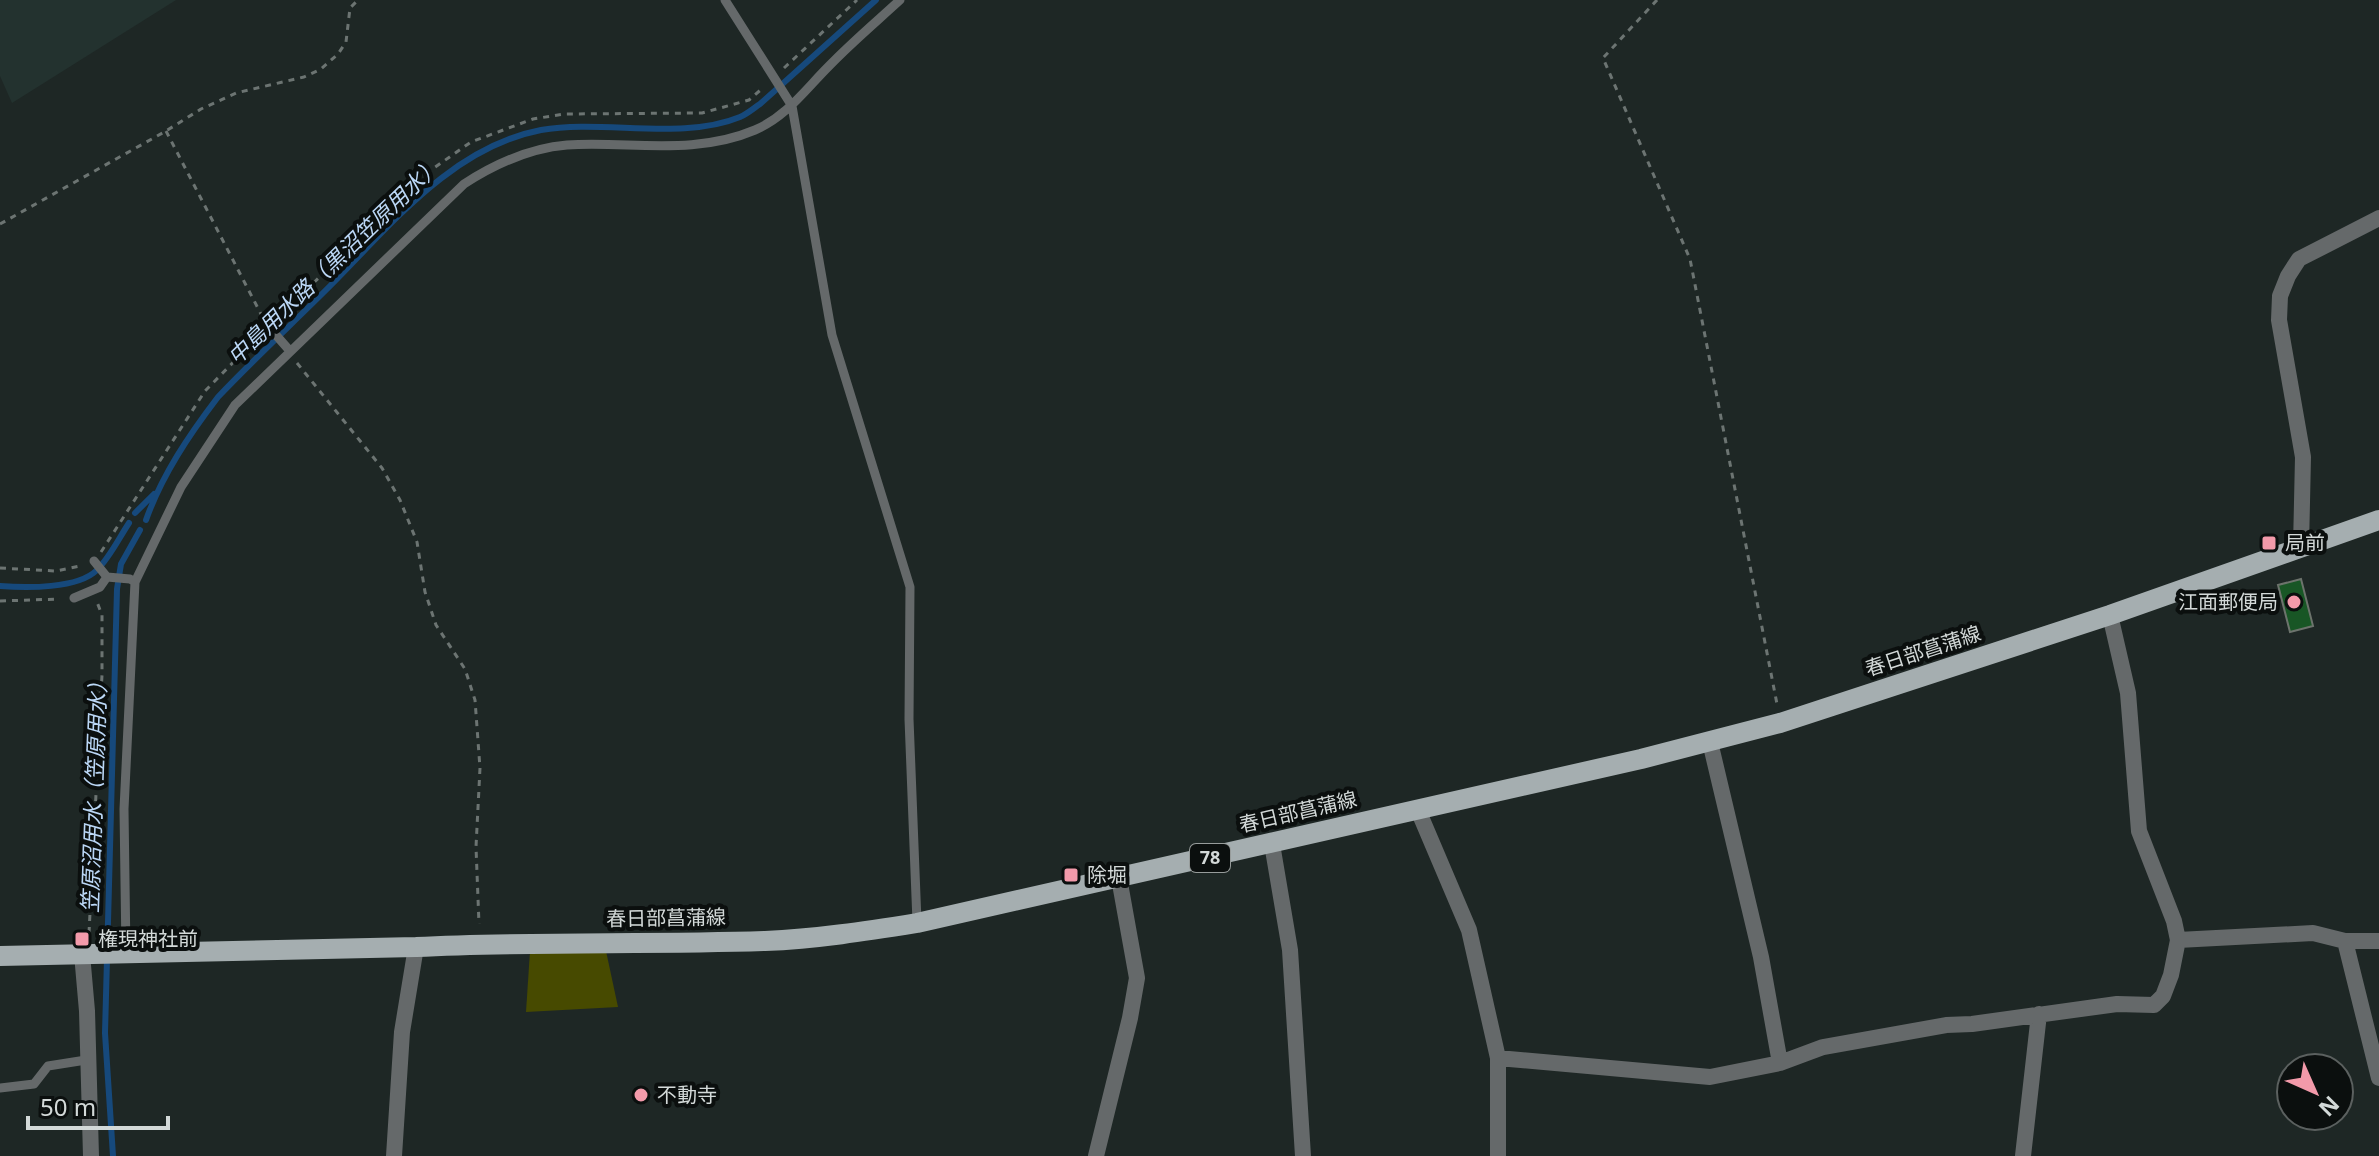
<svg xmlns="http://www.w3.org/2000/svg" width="2379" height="1156" viewBox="0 0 2379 1156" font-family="'Noto Sans','Noto Sans JP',sans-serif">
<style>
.built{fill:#23322f}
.green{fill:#474a00}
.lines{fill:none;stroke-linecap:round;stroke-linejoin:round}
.stream{stroke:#16497c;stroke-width:6}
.building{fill:#185625;stroke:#6c736c;stroke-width:2}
.path{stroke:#6c7472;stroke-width:3;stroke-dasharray:6 6;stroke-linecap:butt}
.lane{stroke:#65696a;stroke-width:9}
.street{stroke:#65696a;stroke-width:16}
.primary{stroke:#a5aeb0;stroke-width:20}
.poi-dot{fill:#f39aaa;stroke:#0b0f0e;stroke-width:3}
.labels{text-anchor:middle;stroke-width:8;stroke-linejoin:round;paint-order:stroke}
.shield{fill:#0b0f0e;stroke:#979c9b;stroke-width:2}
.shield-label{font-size:18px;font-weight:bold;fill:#d3d9d8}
.poi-label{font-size:20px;fill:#d3d9d8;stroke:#0b0f0e;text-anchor:start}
.street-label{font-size:20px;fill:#d3d9d8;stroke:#0b0f0e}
.water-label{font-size:22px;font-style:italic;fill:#bbd7f6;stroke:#0b0f0e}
</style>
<rect width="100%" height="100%" fill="#1e2725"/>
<path class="built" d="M0 0H176L12 103 0 76Z"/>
<path class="green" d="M530 951H606L618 1007 526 1012Z"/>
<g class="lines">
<path class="stream" d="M135 513 154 494
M146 520C162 475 189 435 218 397 254 359 293 323 330 286 391 225 452 147 541 130 602 119 682 141 740 117 747 114 754 108 760 104L876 0
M0 586C26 588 78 589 97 570 110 557 119 538 129 523
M113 1156 105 1033 117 589 121 564 140 530"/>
</g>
<path class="building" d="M2301 579 2313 626 2290 632 2278 585Z"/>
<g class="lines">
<path class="path" d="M1657 0 1603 58 1690 259 1777 704
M784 68 857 0
M166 131 262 316
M0 224 166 131 201 109 236 93 304 77 321 69 338 54 346 42 350 8 358 0
M279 316 431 170 471 142 533 119 564 114 702 113 749 100 764 87
M297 363 382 468 400 500 417 542 425 592 436 625 465 669 475 700 480 768 476 847 479 924
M101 552 205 391 259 336
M0 568 56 571 80 566
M0 601 60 599
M89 933 102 675V615L97 602"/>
<path class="lane" d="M725 0 792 106 832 335 910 587 909 719 917 922
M268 326 290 351
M107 577 130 579 135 582
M74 598 100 587 107 577 94 561
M126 954 124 809 135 582 181 487 235 405 464 184C495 164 530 148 567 145 630 141 694 156 755 130 786 117 805 90 828 67 851 43 876 22 900 0
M0 1088 34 1084 48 1066 86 1060"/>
<path class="street" d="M2301 547 2303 457 2279 320 2280 296 2288 276 2299 259 2379 218
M1710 742 1761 957 1780 1063
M1418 810 1469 930 1498 1058 1710 1077 1780 1063 1823 1047 1946 1025 1972 1024 2117 1004 2154 1005 2163 996 2171 975 2178 940 2174 921 2139 831 2128 693 2110 615
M1272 844 1290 950 1303 1156
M2178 940 2313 933 2345 941H2379
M2345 941 2379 1078
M82 954 87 1011 91 1156
M1498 1058V1156
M394 1156 402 1032 416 947
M1096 1156 1130 1018 1137 978 1119 878
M2023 1156 2039 1014"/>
<path class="primary" d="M0 956 416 947C532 941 649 945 765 941 816 939 867 931 917 923L1641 759 1780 723 2110 615 2379 520"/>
</g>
<g class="poi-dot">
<rect x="2261" y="535" width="16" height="16" rx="4"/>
<circle cx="2294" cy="602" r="8"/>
<rect x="1063" y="867" width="16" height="16" rx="4"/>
<rect x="74" y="931" width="16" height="16" rx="4"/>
<circle cx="641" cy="1095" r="8"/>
</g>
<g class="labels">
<rect class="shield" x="1190" y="844" width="40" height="28" rx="6"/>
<g class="shield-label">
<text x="1210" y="864">78</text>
</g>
<g class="poi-label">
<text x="2285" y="550">局前</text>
<text x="2278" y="609" text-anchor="end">江面郵便局</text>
<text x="1087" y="882">除堀</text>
<text x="98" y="946">権現神社前</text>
<text x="657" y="1102">不動寺</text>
</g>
<g class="street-label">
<text transform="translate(1923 651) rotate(-18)" y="7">春日部菖蒲線</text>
<text transform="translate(1298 812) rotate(-13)" y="7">春日部菖蒲線</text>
<text transform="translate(666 918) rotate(-1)" y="7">春日部菖蒲線</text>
</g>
<g class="water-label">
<text transform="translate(334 261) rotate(-44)" y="8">中島用水路（黒沼笠原用水）</text>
<text transform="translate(94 792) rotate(-88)" y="8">笠原沼用水（笠原用水）</text>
</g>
</g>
<g transform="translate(2315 1092) rotate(135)"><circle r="38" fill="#0b0f0e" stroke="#5b605f" stroke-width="2"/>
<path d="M0-6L14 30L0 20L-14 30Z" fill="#f39aaa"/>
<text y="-12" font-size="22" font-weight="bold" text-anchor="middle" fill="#d3d9d8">N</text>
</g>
<path d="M28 1116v12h140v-12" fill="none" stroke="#d3d9d8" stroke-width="4"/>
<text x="40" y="1116" font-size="24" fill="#d3d9d8" stroke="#0b0f0e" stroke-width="6" paint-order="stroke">50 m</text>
</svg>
